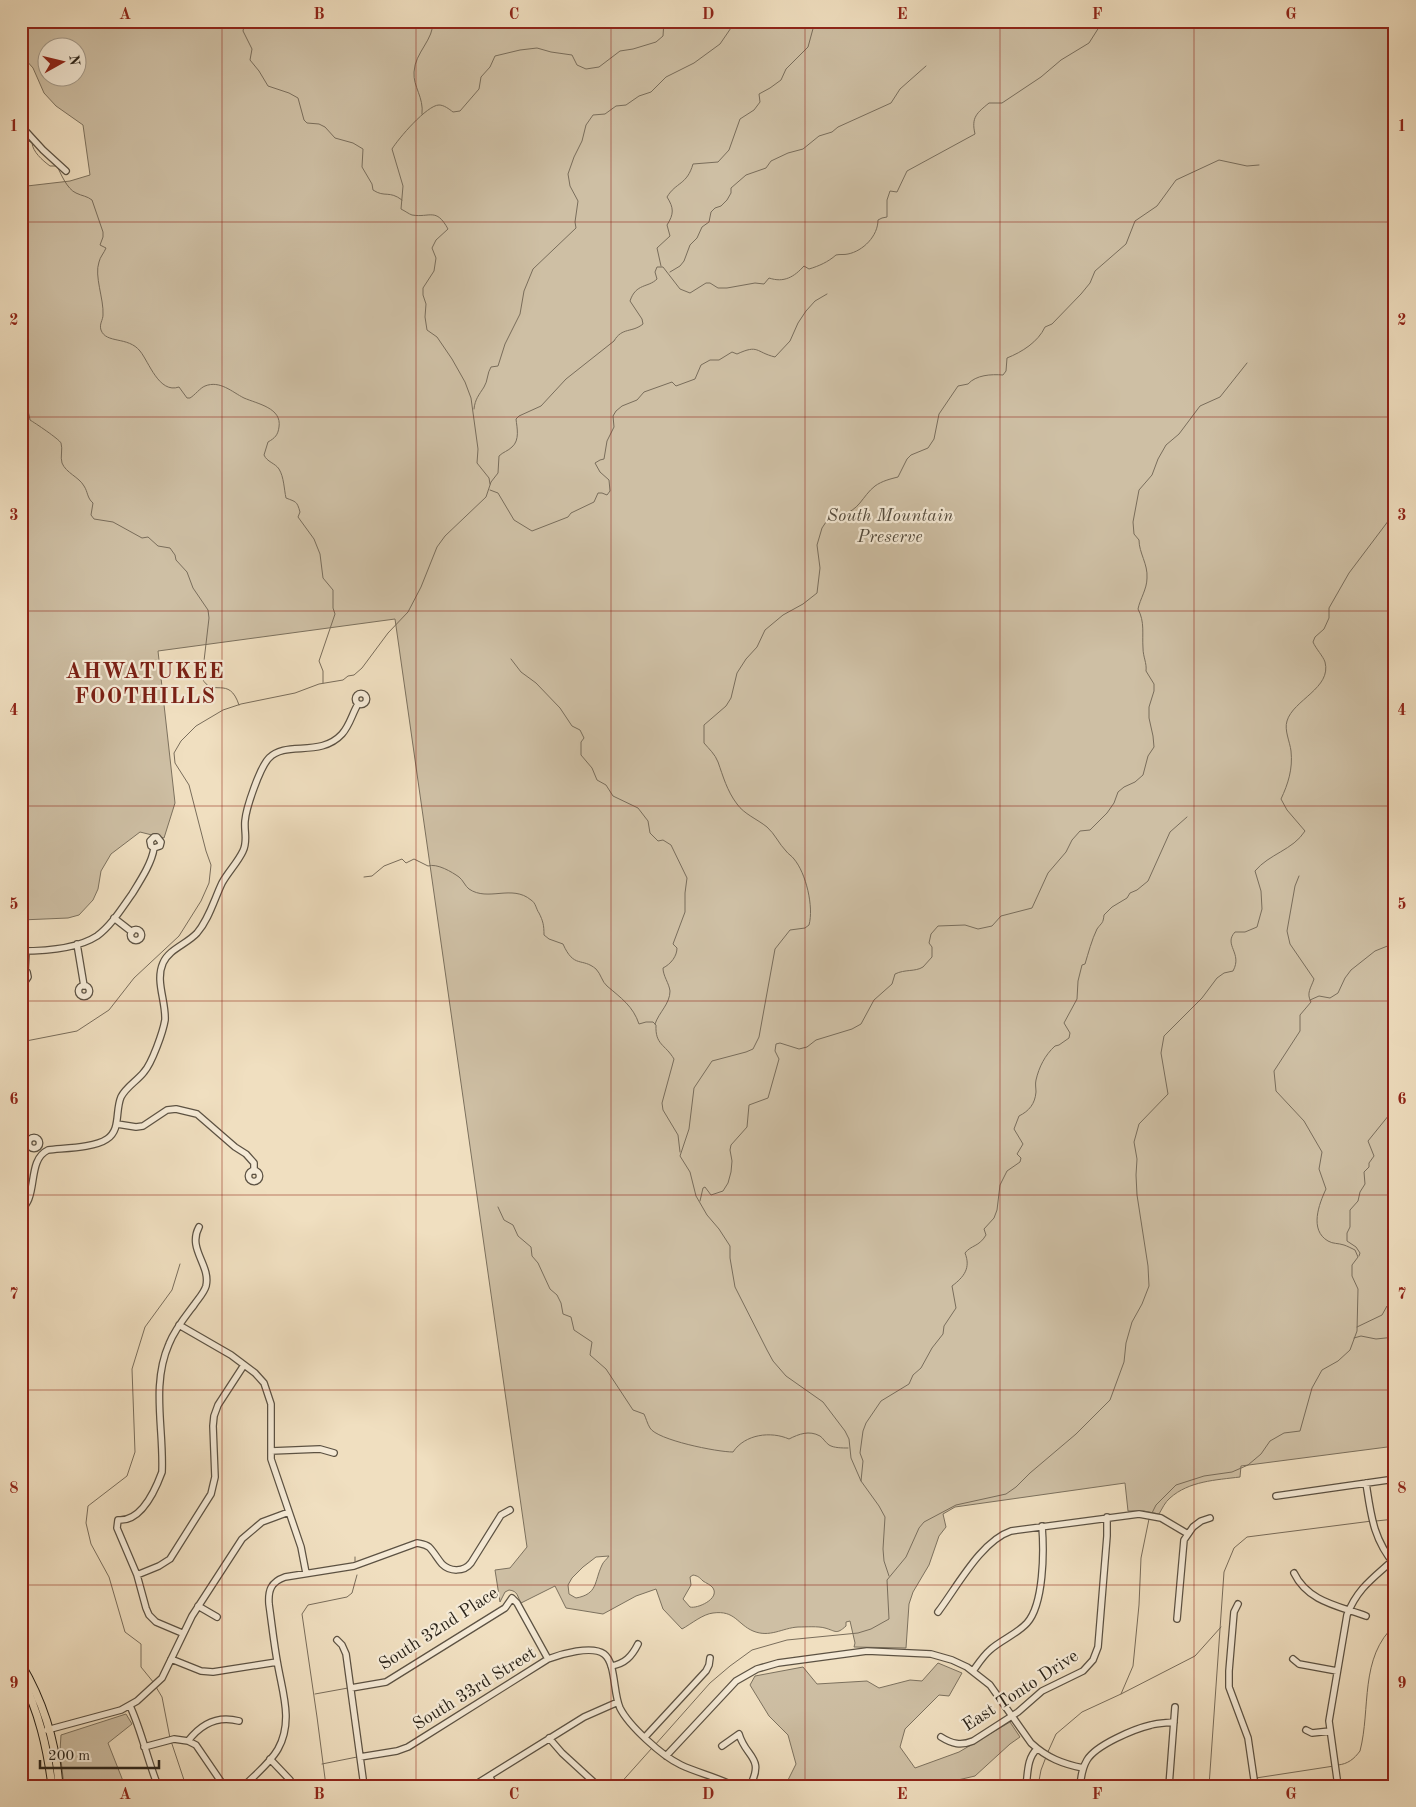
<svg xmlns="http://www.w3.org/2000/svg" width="1416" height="1807" viewBox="0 0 1416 1807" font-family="'Old Standard TT',serif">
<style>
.green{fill:#cebfa4;stroke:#7c715e;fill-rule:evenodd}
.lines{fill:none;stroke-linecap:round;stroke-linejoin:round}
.stream{stroke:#796d5b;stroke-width:1}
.minor-casing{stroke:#5c5243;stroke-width:8}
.major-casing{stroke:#2a2319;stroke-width:9}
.minor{stroke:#f5ead6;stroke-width:5.5}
.major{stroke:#f0dfc0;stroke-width:7}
.grid{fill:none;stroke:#8f2418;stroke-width:1;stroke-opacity:0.55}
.labels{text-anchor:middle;stroke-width:4.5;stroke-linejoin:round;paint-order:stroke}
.park-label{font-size:18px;font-style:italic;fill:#534a3c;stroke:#f5ead6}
.street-label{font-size:18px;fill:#2a2319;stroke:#f5ead6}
.district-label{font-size:22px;font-weight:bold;letter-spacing:1px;fill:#7a1f14;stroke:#f5ead6}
.neatline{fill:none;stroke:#8f2418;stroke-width:2}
.grid-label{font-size:16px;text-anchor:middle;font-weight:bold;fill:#8f2418}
</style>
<rect width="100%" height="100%" fill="#f0dfc0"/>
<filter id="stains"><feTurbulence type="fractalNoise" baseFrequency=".004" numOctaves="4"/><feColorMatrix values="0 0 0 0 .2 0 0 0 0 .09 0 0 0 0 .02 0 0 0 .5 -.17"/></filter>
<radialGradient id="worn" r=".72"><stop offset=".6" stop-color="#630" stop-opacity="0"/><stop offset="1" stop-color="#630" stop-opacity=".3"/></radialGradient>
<path class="green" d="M21 21H1395V1446L1241 1466 1240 1477C1216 1480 1189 1481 1170 1498 1165 1502 1162 1509 1159 1514L1144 1511H1128L1125 1483 955 1507 943 1514 946 1527 939 1536 929 1565 913 1592 909 1604 906 1648 854 1647 855 1643 850 1621 846 1622V1626C836 1635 836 1631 825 1628 818 1626 806 1627 798 1627 782 1628 770 1638 753 1631 737 1624 735 1610 713 1613 703 1614 691 1624 682 1629L663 1609 656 1589 636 1596 603 1614 566 1608 555 1586 521 1603C517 1596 518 1591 509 1590L505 1592 500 1602 495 1570 510 1568 527 1547 395 619 158 651 175 803 164 838 140 832 111 854 101 871 98 889 93 900 79 915 68 918 21 920V185L27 186 70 181 90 175 83 125 56 106 44 93 33 68 25 59 21 50ZM48 48H78V78H48ZM609 1556C607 1559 603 1562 602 1565 594 1582 598 1594 576 1598L569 1594 568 1585 572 1578 583 1567 596 1557ZM693 1575C698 1576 699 1577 703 1581 706 1583 711 1585 713 1588 720 1599 697 1609 690 1607L683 1599 691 1585 690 1577Z
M938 1663 962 1673 949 1696 939 1695 905 1729 900 1747 915 1768 959 1752 1010 1722 1020 1737 1010 1744 975 1776 932 1786H785L796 1764 788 1735 769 1716 750 1685 755 1676 803 1667 817 1684 867 1681 879 1688 910 1680 922 1681Z
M126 1714 132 1724 108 1743 125 1786H64L60 1751 61 1735Z"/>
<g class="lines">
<path class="stream" d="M245 21 243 31 252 49 250 60 259 71 268 86 289 93 298 98 304 120 307 123 319 124 325 127 335 138 353 143 363 149 362 167 372 184 373 190C385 198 389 190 402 200
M422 114C424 97 413 87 414 72 415 52 434 40 433 21
M21 134 27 140 32 143C33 152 42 160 50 166H57C61 174 67 189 76 193 82 196 87 196 92 200L103 232V237L100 245 106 248C104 253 100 257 99 262 94 276 104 299 103 315 103 320 99 324 101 330 106 344 128 336 140 351 149 362 159 394 179 387L187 398H190C195 395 200 388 205 386 220 380 232 392 244 398 258 404 282 408 279 427 278 435 275 438 268 442L264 455C267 462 275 463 279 469 284 477 284 489 286 498 296 502 297 501 300 512L298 517 314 539 320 554 323 578 333 590V608L335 614 319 661 323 671V683
M661 266 657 248 670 236 667 225C674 214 674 208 667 197 676 182 687 185 693 164L718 162 729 150 740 119 754 110 760 102 759 94 770 88 781 80 786 69 808 47 814 25 831 21
M670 272 680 266 684 261 690 245 697 238 702 227 709 222 711 212 715 208 721 206 727 200 731 193V188L746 175 766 168 771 161 788 153 803 149 819 136 832 132 838 127 891 103 900 89 926 66
M21 392 25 395C24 404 29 411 30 420 35 423 59 439 61 443 63 449 60 457 62 463 66 473 79 477 84 486 88 492 87 498 93 503L91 515 94 519 113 522 142 538 148 537 158 546 170 548 175 555 176 560 187 572 193 588 208 610 209 618 202 678C212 699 229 674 239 705
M474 409C475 399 479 395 484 387 488 381 487 373 491 367L498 366 505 344 520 314 524 291 533 269 576 228 575 222 578 201 570 186 568 174 574 157 582 141 586 125 593 115 605 114 616 106 626 105 639 96 651 92 666 77 694 63 720 44 733 25 740 21
M490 484 489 478 477 463 478 449 471 398 465 382 452 359 437 337 427 330 425 317 426 304 423 295V288L434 271 436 258 432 248 436 240 448 229C436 207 430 218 412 215 409 214 405 211 401 209L403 186 392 149C398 139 427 105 439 105 444 105 449 109 453 112L460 111 479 89 481 77 490 67 495 56 520 50 537 48 551 52 572 55 577 65 586 69 599 67 620 51 633 49 656 42 663 36 664 21
M490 490 498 493 514 520 532 531 568 517 571 513 594 502 598 493H602L607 495 610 491 609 480 600 472 595 463 600 460 604 459 607 441 614 427 613 416 616 411 622 406 637 400 644 392 672 382 676 386 695 379 701 365 710 360H719L732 352 737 354C759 344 755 352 775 357L790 341 798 323 806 311 815 301 827 294
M511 659 521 672 536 683 560 708 572 726 580 730 584 738 581 742V755L592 768 597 780 606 785 613 796 638 808 648 821 650 833 658 841 663 840 671 845 687 878 685 893V912L673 944 677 948C677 956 671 964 663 968 663 976 669 983 670 991 670 1004 659 1012 655 1024
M364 877 372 876 384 866 402 859 406 863 414 859 428 866C437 863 452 872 459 877 463 880 465 886 469 889 488 902 512 884 531 900 536 903 536 909 539 913 543 921 544 925 544 935L549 939 563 944C574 969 582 957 596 969 601 974 602 982 607 986 621 998 633 1006 639 1024L646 1022H653L656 1025C655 1045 665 1044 674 1059L662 1103 663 1110 678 1135 680 1152
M1310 1000 1319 996 1330 998 1338 993 1345 978 1351 970 1375 951 1395 943
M21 1042 77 1031 109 1010 134 978 179 936 201 901 209 883 211 865 206 851 189 785 175 763 174 753 181 741 196 726 223 710 241 704 295 693 319 684 343 680 348 676 354 675 362 668 388 633 408 612 421 587 437 547 445 536 486 497 491 482 498 473 499 456C503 452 508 451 512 447 520 440 517 428 516 419L519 416 541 406 566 379 614 341C622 327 632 333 643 324L642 319 630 301C636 283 648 288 657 279L655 272 657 267H663L680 289 690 293 706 283H710L718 288H727L755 283 764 284 769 278C784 283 794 277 804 266L809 269C819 266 828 262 836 255 840 254 844 255 848 254 863 251 878 236 878 220L882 218 887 217V200L890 191 897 192 907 171 975 134C971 117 977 113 989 103H1002L1041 77 1061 60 1089 43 1103 21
M700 1201 703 1188 705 1187 711 1195 723 1191 728 1183 731 1172 732 1161 730 1150 731 1145 747 1127 749 1105 768 1098 779 1059 775 1051 776 1044 780 1043 799 1049 807 1047 816 1040 852 1029 861 1024 874 1000 892 984 895 974C905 969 915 972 923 967 926 964 929 960 932 957V947L929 943 931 934 938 926 965 925 978 929 992 926 1001 916 1032 908 1048 873 1066 852 1072 840 1080 831 1090 830 1107 813 1114 803 1118 792 1124 787 1135 782 1143 775 1148 756 1154 747 1153 736 1149 718V707L1154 691V684L1146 671C1147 663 1143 657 1143 648 1142 634 1145 622 1138 609 1140 599 1147 589 1147 578 1148 564 1139 553 1139 540L1134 534 1133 522 1139 490 1152 475 1158 459 1166 445 1179 434 1200 406 1220 397 1247 363
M498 1207 504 1220 513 1225 518 1236 531 1247 532 1256 538 1263 550 1289 557 1295 561 1303 563 1314 571 1317 574 1330 592 1342 590 1355 606 1369 633 1410 644 1414C646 1418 647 1423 650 1428 657 1440 717 1452 733 1452 745 1434 771 1431 789 1439 799 1434 809 1430 820 1436 823 1438 825 1442 829 1445 834 1448 842 1448 848 1448
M1359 1256 1360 1253 1356 1247 1347 1241V1233L1350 1227V1210L1358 1201 1360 1192 1365 1184 1364 1172 1369 1167V1163L1374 1156 1368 1141 1389 1115 1395 1113
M1357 1327 1382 1315 1387 1306 1395 1303
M1354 1338 1361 1336 1376 1339 1395 1337
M861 1481 851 1458 849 1439 845 1431 823 1402 786 1376 773 1361 767 1350 735 1287 730 1258V1246L719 1229 707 1215 696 1196 690 1172 680 1156 689 1129 694 1088 712 1061 746 1052 753 1049 759 1037 775 949 790 930 805 928 809 925C814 907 806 873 794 859 792 856 788 854 786 851 779 844 775 834 767 827 757 819 744 814 737 804 727 791 723 776 718 762 715 754 709 749 704 743V725L726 706 731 698 737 673 746 659 757 647 765 630 783 615 803 604 817 593 820 568 817 545 822 528 828 519 829 512 833 509 838 510 841 514C859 512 862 496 875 486 882 481 890 479 898 477L907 459 911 455 928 448 934 439 939 414 958 386 968 384C976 375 991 374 1003 375L1006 371 1007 358C1022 352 1038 342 1045 327L1052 324 1081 294 1090 283 1095 271 1126 244 1135 221 1157 206 1176 180 1219 160 1247 166 1259 165
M1152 1513 1156 1505 1176 1485 1204 1476 1232 1472 1248 1465 1261 1454 1270 1441 1284 1433 1300 1431 1312 1388 1322 1370 1338 1361 1350 1350 1357 1331 1358 1289 1352 1276V1265L1358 1257 1355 1250C1351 1248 1347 1246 1344 1245 1338 1243 1333 1244 1328 1241 1309 1230 1319 1204 1326 1189L1319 1169 1322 1152 1304 1121 1276 1091 1274 1071 1300 1031V1015L1311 1002C1306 993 1311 988 1314 979L1290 944 1287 931 1295 886 1299 876
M1376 1521 1395 1519
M355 1557V1561
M889 1576 884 1561 883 1549 885 1517 879 1506 861 1481 863 1461 860 1453 863 1431 866 1423 881 1401 909 1384 913 1375 921 1368 932 1348 943 1334 944 1326 956 1308 952 1286C964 1277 971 1268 965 1253 971 1245 979 1247 986 1235L984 1229 994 1218 997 1210 1000 1185 1007 1171 1020 1162 1021 1158 1017 1154 1023 1144 1014 1129 1019 1116C1029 1111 1035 1104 1036 1092 1036 1088 1035 1084 1036 1080 1039 1067 1045 1055 1055 1046L1059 1045 1069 1038 1070 1033 1064 1023 1077 999 1078 981 1082 965 1085 964C1088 954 1092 939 1097 929 1102 922 1103 924 1104 915L1112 907 1127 898 1130 893 1137 890 1148 881 1170 832 1187 817
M154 1683 141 1667V1644L125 1632 109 1577 91 1544 86 1523 88 1506 127 1476 135 1452 132 1369 145 1327 172 1290 180 1264
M156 1687 162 1697 170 1738
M315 1694 348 1688
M1121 1694 1133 1666 1139 1605 1141 1558 1149 1519
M171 1741 186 1786
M655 1745 710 1683 730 1666 752 1650 787 1640 858 1633 871 1629 889 1619 887 1580 906 1557 919 1528 924 1522 956 1505 1006 1494 1016 1487 1030 1473 1076 1434 1110 1400 1124 1362 1126 1343 1132 1322 1142 1304 1149 1286 1148 1266 1137 1195 1136 1175 1137 1159 1134 1142 1139 1124 1168 1094 1161 1053 1164 1036 1202 998 1217 978 1224 973 1233 971C1243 953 1223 945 1235 932H1245L1257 927 1262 909 1261 891 1255 871C1269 854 1293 850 1305 831L1287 810 1281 799C1288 784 1293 769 1291 751 1290 742 1284 730 1287 721 1293 700 1332 688 1325 662 1323 656 1316 649 1313 642L1315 637 1324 629 1329 618V608L1349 573 1395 512
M1047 1754 1056 1734 1082 1712 1121 1694 1195 1656 1221 1627
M322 1764 357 1757
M1338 1765C1348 1764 1354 1759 1360 1751 1371 1709 1359 1657 1395 1625
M1256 1778 1334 1766
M326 1786 317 1717 302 1614 308 1605 347 1597 352 1593 357 1575
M618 1786 652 1748
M1038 1786 1041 1770 1046 1757
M1209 1786 1224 1572 1234 1548 1247 1537 1372 1521
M1240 1786 1247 1780 1252 1779"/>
<g class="minor-casing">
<path id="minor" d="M21 74H23
M21 121 23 122 21 126 43 150 66 171
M355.5 699a5.5 5.5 0 1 1 11 0a5.5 5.5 0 1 1-11 0Z
M114 918 132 932
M130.5 935a5.5 5.5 0 1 1 11 0a5.5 5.5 0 1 1-11 0Z
M77 944 84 986
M21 951C45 951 77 949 97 936 111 926 122 908 132 894 140 881 152 863 154 848L160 846 161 842 157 837H154L150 841 151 846 154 848
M25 971 26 951
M21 981 26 980 28 977 27 972 23 970
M78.5 991a5.5 5.5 0 1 1 11 0a5.5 5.5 0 1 1-11 0Z
M117 1124 136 1127 143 1126 167 1110 176 1109 197 1114 235 1147 246 1154 254 1163V1171
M28.5 1143a5.5 5.5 0 1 1 11 0a5.5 5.5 0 1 1-11 0Z
M248.5 1176a5.5 5.5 0 1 1 11 0a5.5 5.5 0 1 1-11 0Z
M21 1212C24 1207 28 1202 29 1198 35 1182 31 1158 48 1150 64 1148 94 1148 107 1139 121 1130 115 1111 121 1097 126 1087 137 1081 144 1072 152 1063 163 1032 165 1020 166 1001 155 981 163 963 169 949 187 944 197 933 209 919 214 900 222 883 228 872 238 862 243 851 248 841 244 832 245 821 246 808 260 767 269 758 286 740 320 758 342 734 350 725 352 714 358 704
M179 1325 231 1355 255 1373 264 1383 271 1404V1459L301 1547 306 1573
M271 1451 320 1449 334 1453
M1366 1483C1371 1515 1373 1539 1395 1565
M1276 1496 1395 1479
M1294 1573C1308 1602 1339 1606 1366 1616
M137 1575 159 1566 170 1559 211 1494 215 1477 213 1426 214 1416 218 1405 244 1365
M1238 1604 1234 1612 1229 1671V1687L1248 1738 1255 1786
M198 1606 217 1617
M938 1612C957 1587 981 1541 1011 1531L1139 1514 1161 1518 1188 1534
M1177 1619 1184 1540 1193 1527 1201 1521 1210 1518
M182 1633 156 1622 149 1615 146 1608 137 1575 117 1528 118 1520C141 1522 155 1491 162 1472 164 1429 151 1385 169 1344 175 1329 185 1317 194 1305 198 1299 204 1293 206 1286 211 1265 187 1249 199 1227
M337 1640 342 1645 346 1654 364 1786
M171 1659 201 1671 213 1672 277 1662
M1293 1659 1299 1664 1337 1671
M611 1666C625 1664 632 1656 638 1644
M973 1671C978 1664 983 1656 990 1650 1001 1640 1017 1634 1027 1623 1044 1604 1044 1551 1042 1526
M351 1688 386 1682 505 1608 512 1598 517 1603 548 1659
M130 1706C142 1732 147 1759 158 1786
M47 1730 121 1710 137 1701 162 1678 192 1616 242 1539 262 1522 289 1512
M1306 1730 1312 1733 1330 1731
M645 1737 706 1671 709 1665 710 1658
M941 1737C952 1744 961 1746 973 1741L1018 1712 1042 1691 1083 1671 1093 1660 1098 1647 1107 1536V1517
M549 1738 562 1753 598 1786
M188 1741 196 1745 224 1786
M722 1746 739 1734C746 1758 765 1757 750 1786
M144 1747 174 1739 188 1741C201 1724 217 1715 239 1721
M666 1756 736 1681 757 1669 778 1663 867 1651 931 1654 952 1660 967 1667 990 1685 1031 1743C1047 1758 1063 1764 1083 1768
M360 1757 397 1751 408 1747 548 1659C561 1654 592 1645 604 1654 616 1663 613 1693 620 1708 629 1726 662 1756 681 1765 698 1773 717 1777 734 1786
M270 1759 290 1780
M489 1776 495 1786
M244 1786C256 1774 270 1763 278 1749 293 1722 283 1694 278 1666 274 1645 272 1625 269 1604 268 1590 271 1582 285 1577L354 1566 417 1543C422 1544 425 1544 429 1547 434 1552 437 1558 442 1564 450 1572 464 1572 471 1563L501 1515 510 1510
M473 1786 584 1717 618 1702
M1026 1786C1028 1773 1027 1758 1037 1749
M1080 1786C1081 1777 1082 1768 1087 1760 1096 1745 1134 1729 1151 1725 1158 1723 1167 1723 1174 1722
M1169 1786 1175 1707
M1338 1786 1329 1721 1347 1615C1357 1589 1372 1579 1392 1561"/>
</g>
<g class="major-casing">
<path id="major" d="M21 1664C43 1701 56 1743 59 1786
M21 1677C39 1712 47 1747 52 1786"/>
</g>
<use href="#minor" class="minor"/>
<use href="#major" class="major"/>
</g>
<path class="grid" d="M222 21V1786M416 21V1786M611 21V1786M805 21V1786M1000 21V1786M1194 21V1786M21 222H1395M21 417H1395M21 611H1395M21 806H1395M21 1001H1395M21 1195H1395M21 1390H1395M21 1585H1395"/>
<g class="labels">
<g class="park-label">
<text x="890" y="521">South Mountain<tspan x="890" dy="21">Preserve</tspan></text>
</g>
<g class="street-label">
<text transform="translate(438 1628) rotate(-33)" y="6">South 32nd Place</text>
<text transform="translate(474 1688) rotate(-32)" y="6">South 33rd Street</text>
<text transform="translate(1020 1690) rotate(-33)" y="6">East Tonto Drive</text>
</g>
<g class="district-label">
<text x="145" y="678">AHWATUKEE<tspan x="145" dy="25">FOOTHILLS</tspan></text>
</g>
</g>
<rect width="1416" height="1807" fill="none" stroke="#f0dfc0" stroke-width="55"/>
<g transform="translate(62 62) rotate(82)"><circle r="24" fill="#f5ead6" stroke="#a49a8a"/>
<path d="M0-4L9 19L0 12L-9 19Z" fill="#8f2418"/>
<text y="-8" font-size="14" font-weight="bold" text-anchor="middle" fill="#2a2319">N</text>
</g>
<path d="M40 1760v8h119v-8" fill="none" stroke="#2a2319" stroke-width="2.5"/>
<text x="48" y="1760" font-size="15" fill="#2a2319" stroke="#f5ead6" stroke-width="4" paint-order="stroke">200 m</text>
<rect x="28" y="28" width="1360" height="1752" class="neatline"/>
<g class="grid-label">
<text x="125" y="19">A</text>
<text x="319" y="19">B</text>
<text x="514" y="19">C</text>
<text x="708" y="19">D</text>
<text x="902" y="19">E</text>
<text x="1097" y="19">F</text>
<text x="1291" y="19">G</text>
<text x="14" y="131">1</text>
<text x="1402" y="131">1</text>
<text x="14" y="325">2</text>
<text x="1402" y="325">2</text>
<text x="14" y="520">3</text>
<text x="1402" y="520">3</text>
<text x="14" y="715">4</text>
<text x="1402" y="715">4</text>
<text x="14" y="909">5</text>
<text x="1402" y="909">5</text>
<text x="14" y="1104">6</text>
<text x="1402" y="1104">6</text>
<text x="14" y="1299">7</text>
<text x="1402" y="1299">7</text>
<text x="14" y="1493">8</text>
<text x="1402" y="1493">8</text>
<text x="14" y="1688">9</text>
<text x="1402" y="1688">9</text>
<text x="125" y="1799">A</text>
<text x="319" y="1799">B</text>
<text x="514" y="1799">C</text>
<text x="708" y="1799">D</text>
<text x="902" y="1799">E</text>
<text x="1097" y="1799">F</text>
<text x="1291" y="1799">G</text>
</g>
<rect width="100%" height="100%" filter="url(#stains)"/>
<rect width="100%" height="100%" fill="url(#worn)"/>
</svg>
